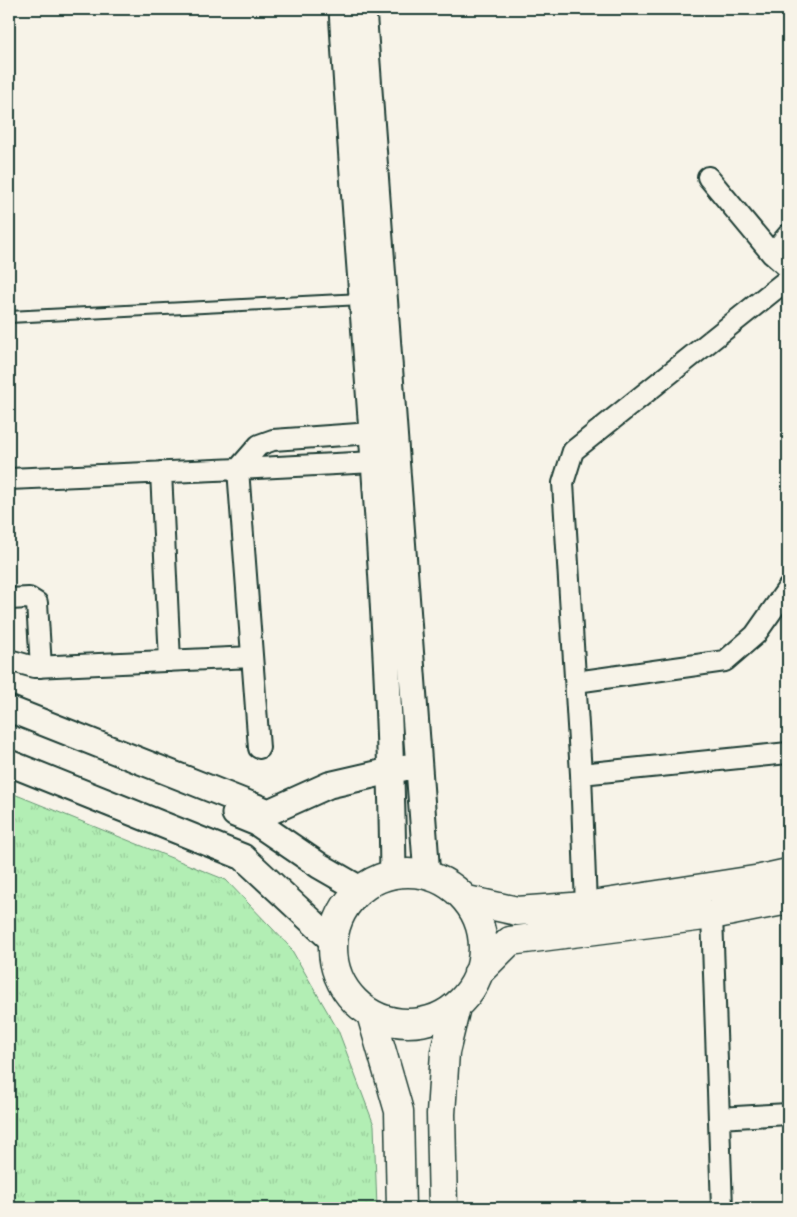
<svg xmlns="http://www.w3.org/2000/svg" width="797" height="1217" viewBox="0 0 797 1217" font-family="'Shantell Sans',sans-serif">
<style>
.grass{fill:url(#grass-tufts);stroke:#689674}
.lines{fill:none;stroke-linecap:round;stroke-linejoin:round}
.service-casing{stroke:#1f3d34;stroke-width:14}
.minor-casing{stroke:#1f3d34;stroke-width:24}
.tertiary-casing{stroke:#1f3d34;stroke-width:29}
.secondary-casing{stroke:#1f3d34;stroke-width:31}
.service{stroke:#f7f3e8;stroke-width:10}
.minor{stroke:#f7f3e8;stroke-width:20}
.tertiary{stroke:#f7f3e8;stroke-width:25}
.secondary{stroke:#f7f3e8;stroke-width:28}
</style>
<defs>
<pattern id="grass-tufts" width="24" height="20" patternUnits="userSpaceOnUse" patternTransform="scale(1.25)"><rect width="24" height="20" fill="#b2eeb4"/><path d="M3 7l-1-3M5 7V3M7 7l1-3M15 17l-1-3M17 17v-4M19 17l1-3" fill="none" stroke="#99cd9b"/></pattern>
</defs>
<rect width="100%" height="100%" fill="#f7f3e8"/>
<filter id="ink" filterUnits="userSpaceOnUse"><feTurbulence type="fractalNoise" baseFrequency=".02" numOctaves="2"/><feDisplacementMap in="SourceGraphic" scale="10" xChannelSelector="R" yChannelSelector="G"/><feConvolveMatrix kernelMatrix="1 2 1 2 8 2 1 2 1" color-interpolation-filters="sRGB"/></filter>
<g filter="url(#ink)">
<path class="grass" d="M9 792 226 880 290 947 338 1030 374 1125 377 1208H9Z"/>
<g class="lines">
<g class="service-casing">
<path id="service" d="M9 317 362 299"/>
</g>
<g class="minor-casing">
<path id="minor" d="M708 177 772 254 788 268
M772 254 788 235
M238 469 259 445 273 440 372 433
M238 469 374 462
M161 472 170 661
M9 479 238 469 259 748
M9 599 29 598 37 603 41 667
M9 660 34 667 252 657
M576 682 725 661 755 635 788 588
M581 774 788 753
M586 906 581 774 563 483 573 451 788 279
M712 915 722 1208
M719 1118 788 1114"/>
</g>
<g class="tertiary-casing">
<path id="tertiary" d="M342 9C359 297 390 586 393 875
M363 9 427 876
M9 709 269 812 329 785 407 767
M9 763 243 857 332 940
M235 814 257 823 320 866 360 889"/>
</g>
<g class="secondary-casing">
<path id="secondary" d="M333 948a75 75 0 1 1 150 0a75 75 0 1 1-150 0Z
M467 900 517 911 586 906 761 879 788 873
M478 973 510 941 712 915 788 900
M371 1014 399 1111 401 1208
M443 1208 441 1114 445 1052 456 1007"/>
</g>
<use href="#service" class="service"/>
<use href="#minor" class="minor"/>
<use href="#tertiary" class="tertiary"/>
<use href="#secondary" class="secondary"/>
</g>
</g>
<rect width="797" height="1217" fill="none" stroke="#f7f3e8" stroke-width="30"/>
<rect x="15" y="15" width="767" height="1187" fill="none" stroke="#1f3d34" stroke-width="2" filter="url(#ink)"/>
</svg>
